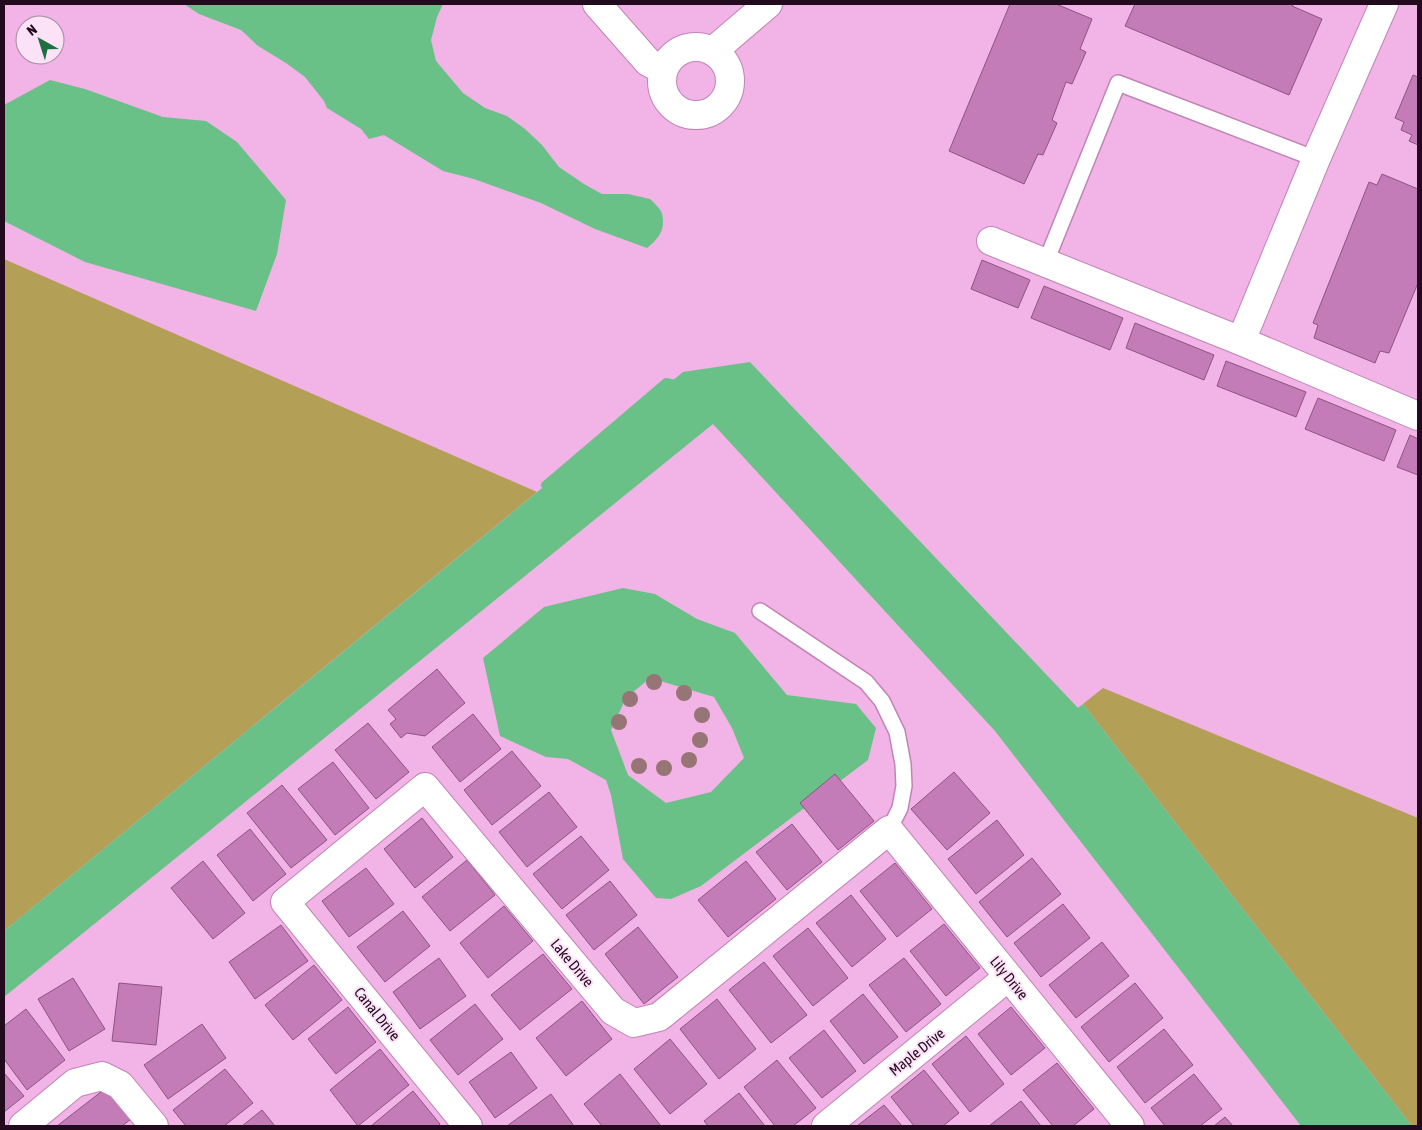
<svg xmlns="http://www.w3.org/2000/svg" width="1422" height="1130" viewBox="0 0 1422 1130" font-family="'Asap Condensed',sans-serif">
<style>
.green{fill:#b49f57}
.water{fill:#6ac187;fill-rule:evenodd}
.lines{fill:none;stroke-linecap:round;stroke-linejoin:round}
.stream{stroke:#6ac187;stroke-width:8}
.building{fill:#c47cb8;stroke:#8c5482}
.service-casing{stroke:#c084b5;stroke-width:18}
.minor-casing{stroke:#c084b5;stroke-width:30}
.service{stroke:#fff;stroke-width:15}
.minor{stroke:#fff;stroke-width:28}
.tree{fill:#977475}
.labels{text-anchor:middle;stroke-width:4;stroke-linejoin:round;paint-order:stroke}
.street-label{font-size:15px;fill:#210b1d;stroke:#fde2f7}
</style>
<rect width="100%" height="100%" fill="#f2b3e6"/>
<path class="green" d="M4 259 537 492 4 931Z
M1103 688 1418 818V1126H1412L1083 704Z"/>
<path class="water" d="M184 4H443L437 17 431 40 436 61 463 93 485 108 507 116 525 129 542 145 559 167 584 184 602 194H628L650 199C654 203 661 209 662 214 666 230 658 239 647 248L595 229 541 203 474 179 443 171 384 135 369 139 361 129 327 108 324 101 305 77 286 63 258 46 241 30 199 14Z
M50 80 85 89 163 117 206 121 237 142 286 200 277 254 256 311 85 262 4 221V105Z
M750 362 1078 708 1083 704 1412 1126H1301L995 731 713 424 4 997V931L683 372Z
M623 588 655 594 697 619 735 633 787 695 856 704 876 728 868 760 701 886 671 899 656 898 623 859 611 795 606 780 568 759 546 757 500 736 483 658 544 607ZM650 678 714 697 732 728 744 758 711 792 666 803 628 775 611 730 626 698Z"/>
<g class="lines">
<path class="stream" d="M545 485 666 382 680 385"/>
</g>
<path class="building" d="M1010 4H1056L1092 19 1080 49 1086 52 1072 84 1066 82 1052 120 1057 123 1043 155 1038 154 1024 184 949 151Z
M1135 4H1293L1292 6 1322 19 1289 95 1125 26Z
M1413 75 1418 77V145L1409 141 1412 135 1401 130 1404 122 1395 118Z
M1382 174 1418 189V283L1389 353 1380 351 1375 363 1314 338 1318 325 1313 323 1369 182 1377 185Z
M982 260 1030 280 1018 308 971 289Z
M1044 286 1123 318 1110 350 1031 318Z
M1135 323 1214 355 1204 380 1126 348Z
M1226 361 1306 392 1296 417 1217 386Z
M1318 398 1396 430 1384 461 1305 429Z
M1410 435 1418 439V475L1397 467Z
M437 669 465 703 425 736 407 733 401 738 390 724 396 719 388 710Z
M473 714 501 749 460 782 432 747Z
M368 723 409 772 376 799 335 750Z
M512 751 541 786 492 825 464 790Z
M333 762 369 808 335 835 298 789Z
M954 772 990 813 947 850 911 809Z
M835 774 874 821 838 850 800 803Z
M282 785 327 840 291 868 247 813Z
M549 792 577 827 527 867 499 832Z
M422 818 453 857 415 888 384 849Z
M997 820 1024 855 976 894 948 859Z
M792 824 822 862 787 890 756 852Z
M250 829 286 874 253 901 217 855Z
M581 836 609 870 562 909 533 874Z
M1032 858 1061 894 1007 937 979 902Z
M467 860 495 895 450 931 422 897Z
M203 861 245 913 213 939 171 888Z
M746 861 776 899 728 937 698 900Z
M895 863 932 909 897 937 860 891Z
M366 868 394 904 349 937 322 901Z
M610 881 637 915 594 950 566 915Z
M851 895 886 939 852 967 816 923Z
M1063 904 1090 938 1041 977 1014 943Z
M504 906 533 941 488 978 460 943Z
M403 911 430 946 385 982 357 947Z
M944 924 980 968 946 996 910 951Z
M281 925 308 961 255 999 229 962Z
M638 927 678 977 644 1004 605 954Z
M808 928 848 978 813 1006 773 956Z
M1102 942 1129 976 1076 1018 1049 985Z
M543 954 572 989 520 1030 491 995Z
M439 958 466 996 420 1029 393 992Z
M904 958 941 1004 906 1032 869 985Z
M764 962 807 1015 771 1043 729 990Z
M314 965 342 1000 293 1040 265 1005Z
M73 978 105 1029 69 1051 38 999Z
M119 983 162 987 156 1045 112 1041Z
M1135 983 1163 1018 1109 1062 1081 1027Z
M863 994 898 1037 864 1064 830 1021Z
M717 999 756 1049 719 1079 680 1029Z
M582 1001 612 1039 566 1076 536 1038Z
M475 1004 503 1039 458 1075 430 1040Z
M348 1007 376 1042 336 1074 308 1039Z
M1011 1007 1045 1048 1011 1075 978 1034Z
M26 1009 65 1060 27 1090 4 1059V1026Z
M202 1024 226 1058 168 1099 144 1065Z
M1164 1029 1193 1065 1145 1103 1117 1067Z
M824 1030 856 1071 822 1098 789 1058Z
M966 1036 1004 1084 970 1112 932 1064Z
M670 1039 707 1084 670 1114 634 1069Z
M380 1049 409 1085 358 1126 330 1090Z
M511 1052 537 1088 495 1118 469 1082Z
M777 1060 816 1108 793 1126H775L744 1087Z
M1057 1063 1094 1109 1073 1126H1053L1023 1090Z
M225 1069 253 1103 224 1126H186L173 1110Z
M924 1070 959 1113 943 1126H914L891 1097Z
M4 1073 24 1096 4 1112Z
M620 1074 661 1126H602L584 1104Z
M1194 1074 1222 1109 1200 1126H1165L1151 1108Z
M106 1088 131 1119 122 1126H57Z
M413 1091 440 1124 438 1126H371Z
M739 1093 765 1126H708L704 1121Z
M551 1094 574 1126H507Z
M1021 1101 1041 1126H989Z
M884 1105 902 1126H857Z
M262 1110 275 1126H242Z
M1225 1117 1233 1126H1214Z"/>
<g class="lines">
<g class="service-casing">
<path id="service" d="M1045 264 1118 83 1316 159
M760 611 866 682 882 701 897 732 903 764 904 786 900 808 889 830"/>
</g>
<g class="minor-casing">
<path id="minor" d="M597 4 648 62 663 70
M662 81a34 34 0 1 1 68 0a34 34 0 1 1-68 0Z
M713 51 768 4
M991 241 1241 341 1418 416
M1241 341 1316 159 1384 4
M23 1126 75 1083 102 1076 120 1085 154 1126
M468 1126 285 902 425 787 613 1011 634 1023 659 1017 889 830 1130 1126
M826 1126 1008 977"/>
</g>
<use href="#service" class="service"/>
<use href="#minor" class="minor"/>
</g>
<g class="tree">
<circle cx="654" cy="682" r="8"/>
<circle cx="684" cy="693" r="8"/>
<circle cx="630" cy="699" r="8"/>
<circle cx="702" cy="715" r="8"/>
<circle cx="619" cy="722" r="8"/>
<circle cx="700" cy="740" r="8"/>
<circle cx="689" cy="760" r="8"/>
<circle cx="639" cy="766" r="8"/>
<circle cx="664" cy="768" r="8"/>
</g>
<g class="labels">
<g class="street-label">
<text transform="translate(572 963) rotate(50)" y="5">Lake Drive</text>
<text transform="translate(1009 978) rotate(51)" y="5">Lily Drive</text>
<text transform="translate(377 1014) rotate(51)" y="5">Canal Drive</text>
<text transform="translate(917 1052) rotate(-39)" y="5">Maple Drive</text>
</g>
</g>
<rect width="1422" height="1130" fill="none" stroke="#210b1d" stroke-width="10"/>
<g transform="translate(40 40) rotate(321)"><circle r="24" fill="#fde2f7" stroke="#a58ca0"/>
<path d="M0-4L9 19L0 12L-9 19Z" fill="#1e6f40"/>
<text y="-8" font-size="14" font-weight="bold" text-anchor="middle" fill="#210b1d">N</text>
</g>
</svg>
